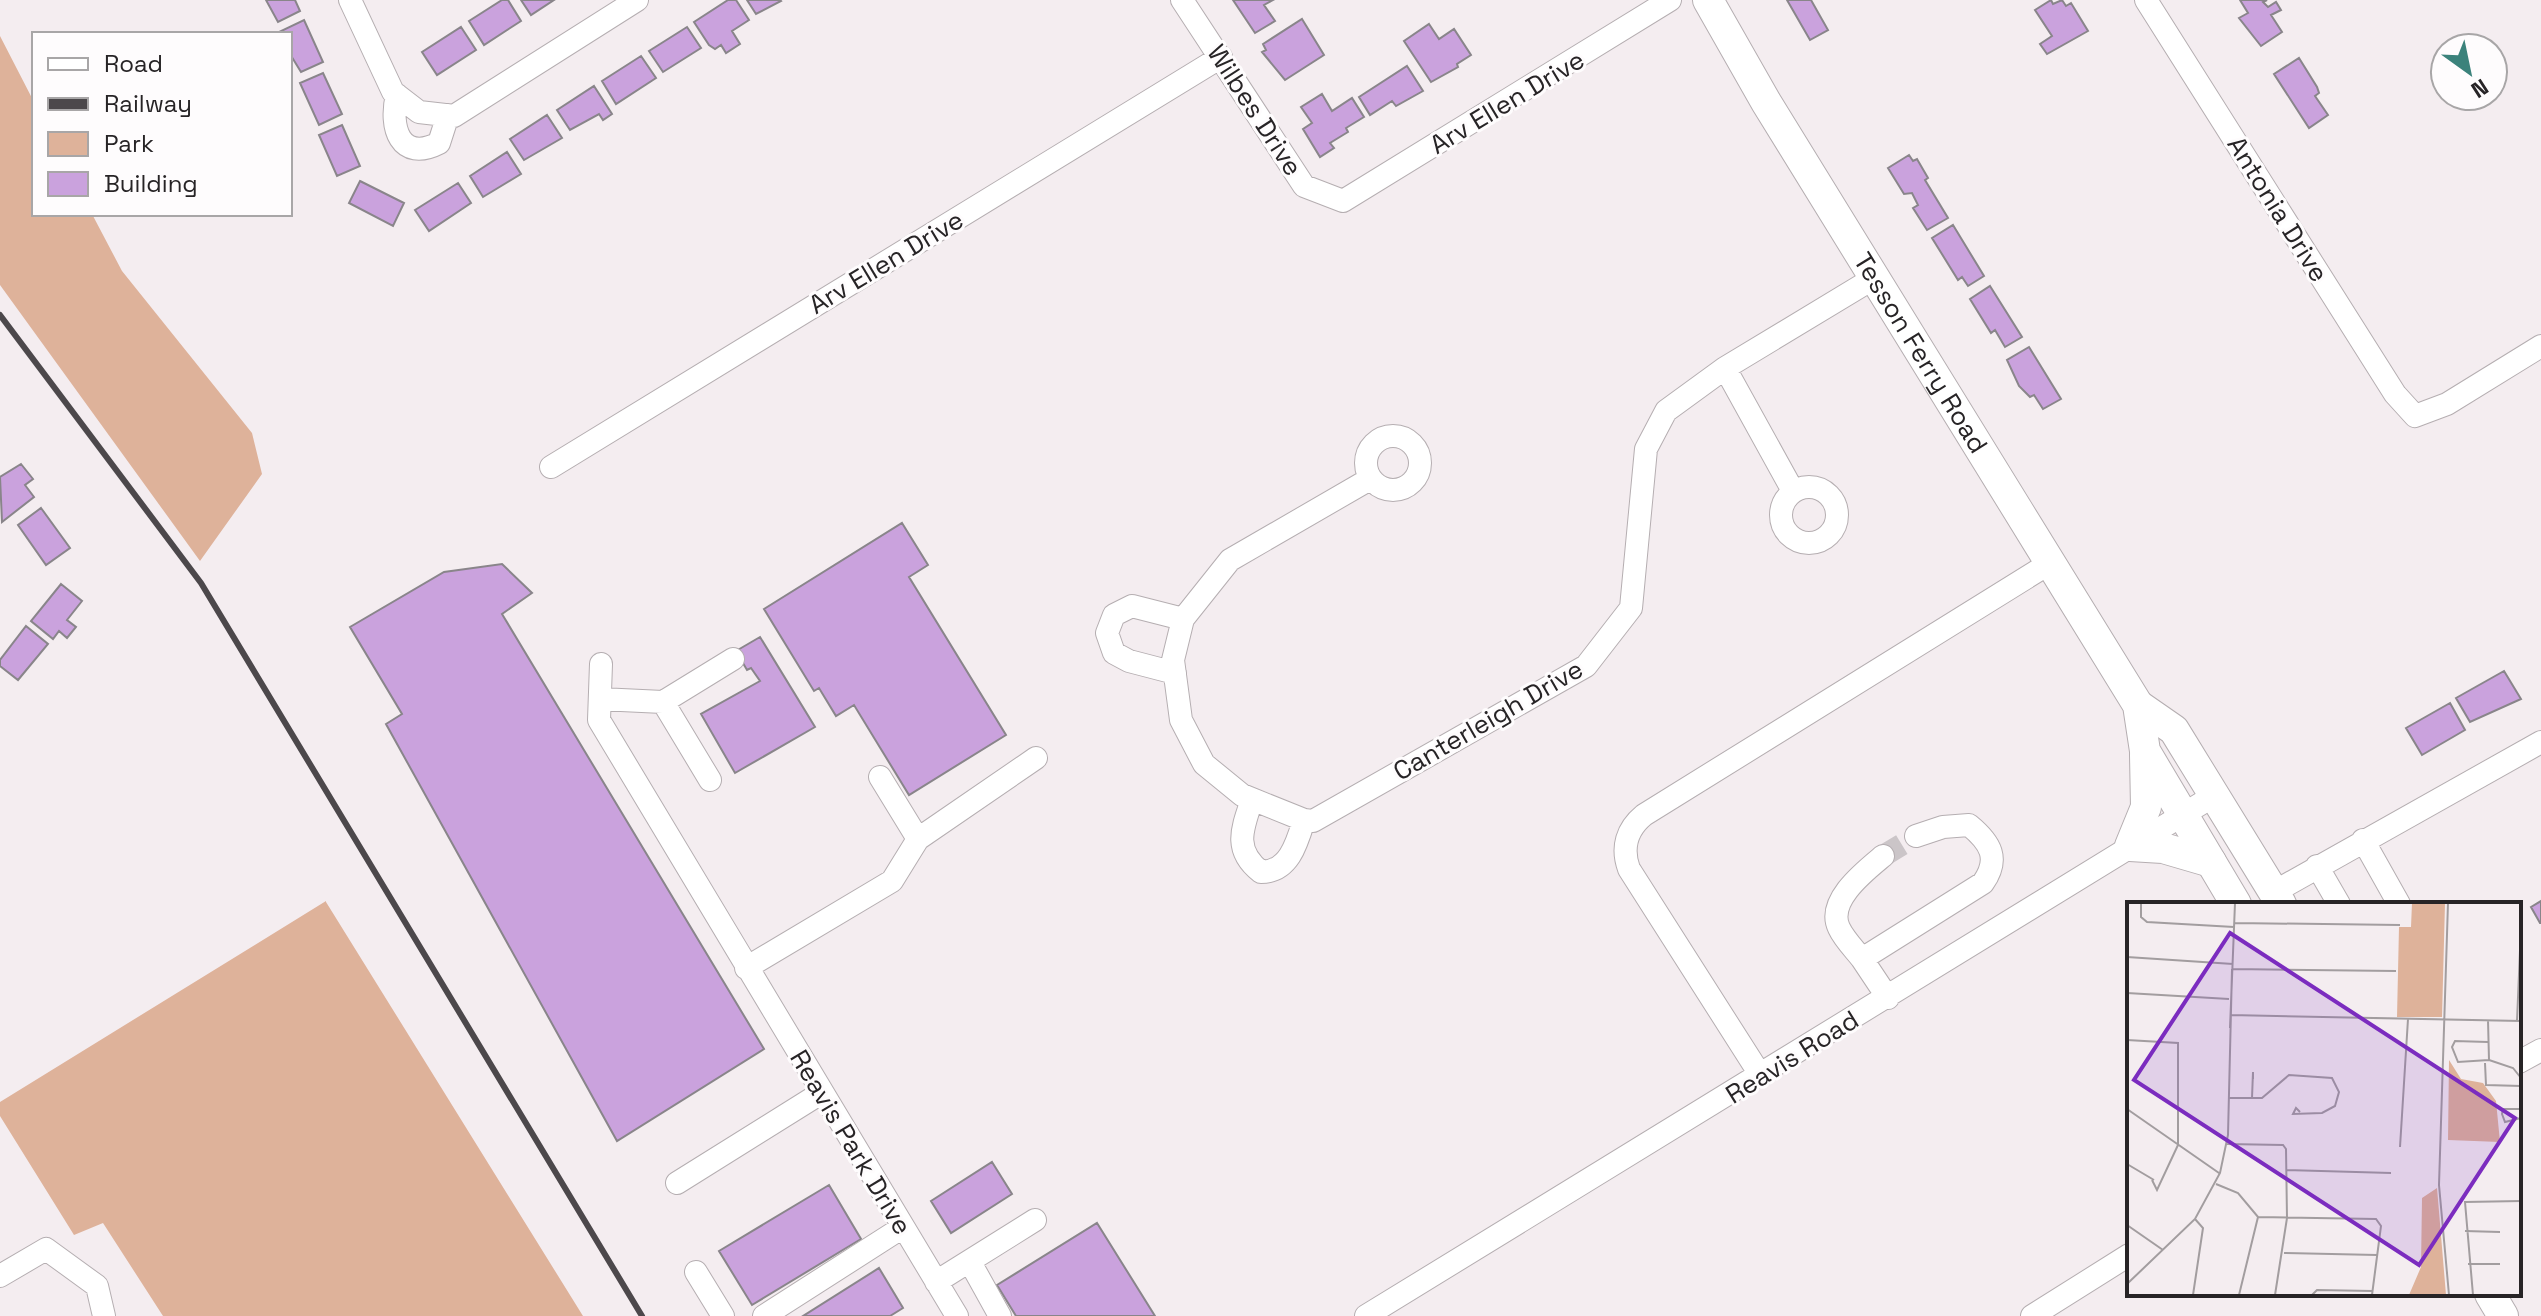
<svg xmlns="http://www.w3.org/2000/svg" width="2541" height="1316" viewBox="0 0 2541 1316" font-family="'Space Grotesk',sans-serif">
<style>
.green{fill:#deb29a}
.building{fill:#caa2dd;stroke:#89858a;stroke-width:2}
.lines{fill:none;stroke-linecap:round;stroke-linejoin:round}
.minor-tunnel{stroke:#cbc5c8;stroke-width:22;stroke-dasharray:22 11;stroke-linecap:butt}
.minor-casing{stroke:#b5aeb1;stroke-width:24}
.major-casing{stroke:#b5aeb1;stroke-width:32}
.minor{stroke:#fff;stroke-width:22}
.major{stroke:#fff;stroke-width:30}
.rail{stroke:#4c484b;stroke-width:6}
.labels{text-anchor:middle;stroke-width:6;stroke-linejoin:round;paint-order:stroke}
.street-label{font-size:26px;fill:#272426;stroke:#fefcfd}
.inset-road{fill:none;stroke:#a29d9f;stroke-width:2}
.view{fill:#7b2cbf;fill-opacity:0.15;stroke:#7b2cbf;stroke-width:4}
.inset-edge{fill:none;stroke:#272426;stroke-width:4}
</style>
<rect width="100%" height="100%" fill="#f4edf0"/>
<path class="green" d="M0 36 34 102V214H92L122 271 252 433 262 474 200 561 0 285Z
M326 901V902L583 1316H163L103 1223 74 1235 0 1116V1102Z"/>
<path class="building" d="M266 0H295L300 11 278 22Z
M502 0H508L521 21 484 45 469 21Z
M521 0H554L531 15Z
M728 0H736L749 20 732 31 740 44 726 53 721 45 715 49 709 45 694 22Z
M747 0H780L781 1 756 14Z
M1233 0H1273L1264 5 1275 21 1255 33Z
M1787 0H1811L1828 30 1810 40Z
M2051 0 2053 4 2062 0 2066 6 2071 3 2088 31 2047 54 2040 44 2052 36 2035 10Z
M2240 0H2267L2263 2 2268 7 2276 2 2281 10 2271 15 2282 32 2261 46 2239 18 2248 13Z
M1302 19 1324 55 1285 80 1262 52 1266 50 1263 44Z
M304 20 323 62 301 72 290 54V34L281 31Z
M1429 24 1439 39 1454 29 1471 55 1457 64 1458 67 1431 82 1404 41Z
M461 27 476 50 437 75 422 52Z
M687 27 701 48 663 72 649 51Z
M641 56 656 78 616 104 602 81Z
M2299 58 2317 87 2319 93 2315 96 2328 115 2309 128 2274 74Z
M1407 66 1423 91 1396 106 1392 101 1370 115 1359 97Z
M323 73 342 114 319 125 300 83Z
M594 86 612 114 603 120 599 114 570 130 557 110Z
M1322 94 1332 111 1352 98 1364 117 1346 128 1348 132 1330 143 1334 148 1320 157 1303 129 1312 123 1301 107Z
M547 115 562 138 524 160 510 139Z
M342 125 360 166 337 176 319 135Z
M507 152 521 174 483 197 470 176Z
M1909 155 1913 161 1917 159 1928 178 1925 180 1948 218 1927 230 1913 208 1918 205 1912 193 1904 194 1888 168Z
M360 181 404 203 393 226 349 203Z
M458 183 471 203 429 231 415 210Z
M1953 225 1984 276 1968 286 1962 277 1958 280 1932 238Z
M1990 286 2022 337 2005 347 1995 330 1991 333 1970 299Z
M2029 347 2061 399 2043 409 2034 395 2030 397 2019 386 2007 360Z
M21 464 33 479 25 485 34 497 2 522 0 477Z
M41 508 70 548 46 565 18 525Z
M902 523 928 565 909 577 1006 735 909 795 854 705 836 716 819 688 814 691 764 609Z
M502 564 532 593 502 614 764 1049 617 1141 386 724 402 714 350 627 444 572Z
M61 584 82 601 67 620 76 627 67 638 59 631 53 639 31 621Z
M26 626 48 644 18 680 0 666V660Z
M760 637 815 727 735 773 701 714 760 681 751 668 747 670 736 651Z
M2504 671 2521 699 2470 722 2456 698Z
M2450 703 2465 730 2422 755 2406 728Z
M2541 901V923H2540L2531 907Z
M992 1162 1012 1194 951 1233 931 1201Z
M829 1185 861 1239 752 1305 719 1251Z
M1097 1223 1155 1316H1016L997 1285Z
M879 1268 903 1308 890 1316H803Z"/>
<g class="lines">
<path class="minor-tunnel" d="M1883 856 1916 836"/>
<g class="minor-casing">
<path id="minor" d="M350 0 393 92 419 112 454 116 637 0
M1182 0 1304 186 1343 201 1670 0
M2146 0 2395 394 2415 416 2447 404 2541 346
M397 95C389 127 400 163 439 143L448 115
M1725 368 1793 491
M1366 463a27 27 0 1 1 54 0a27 27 0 1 1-54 0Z
M551 467 1221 57
M1370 479 1230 560 1183 619 1173 660 1181 720 1204 764 1242 795 1304 820 1313 821 1586 666 1631 608 1646 449 1666 411 1725 368 1874 278
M1781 515a28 28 0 1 1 56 0a28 28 0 1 1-56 0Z
M601 664 599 720 957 1316
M1175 673 1129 661 1114 653 1107 633 1114 615 1132 606 1183 619
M600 699 663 702 733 659
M663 702 710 780
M880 777 918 839
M1252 800C1242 829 1233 850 1261 872 1289 872 1297 843 1304 820
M2363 840 2399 904
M1883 856C1865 871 1826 901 1839 928 1844 939 1855 950 1862 959L1983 883C2000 859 1991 843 1969 825L1943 827 1916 836
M2317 866 2339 904
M2274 892 2541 742
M1862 959 1888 998
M746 968 892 881 918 839 1036 758
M2519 1062 2541 1050
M1761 1076 1629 869C1621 847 1627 829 1644 815L2050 563
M677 1183 821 1093
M970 1262 1000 1316
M696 1272 723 1316
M0 1276 46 1249 97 1286 104 1316
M936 1282 1035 1220
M764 1316 903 1227
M1366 1316 2215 795
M2032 1316 2129 1255"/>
</g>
<g class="major-casing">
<g id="major">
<path id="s1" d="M1708 0 1766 102 2138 705 2145 751 2236 904"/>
<path d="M2138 705 2174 730 2281 904"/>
<path d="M2145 755 2146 807 2130 846 2163 848 2211 862"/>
<path d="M2490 1294 2503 1316"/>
</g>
</g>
<use href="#minor" class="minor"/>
<use href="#major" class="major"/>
<path class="rail" d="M0 315 201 583 642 1316"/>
</g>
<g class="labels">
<g class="street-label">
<text transform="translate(1507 102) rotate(-31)" y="9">Arv Ellen Drive</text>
<text transform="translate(1255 110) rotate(57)" y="9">Wilbes Drive</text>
<text transform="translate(2278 209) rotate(58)" y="9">Antonia Drive</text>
<text transform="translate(886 262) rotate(-31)" y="9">Arv Ellen Drive</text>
<text dy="9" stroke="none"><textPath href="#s1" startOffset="412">Tesson Ferry Road</textPath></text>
<text transform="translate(1488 720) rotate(-30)" y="9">Canterleigh Drive</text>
<text transform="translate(1792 1057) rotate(-32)" y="9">Reavis Road</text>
<text transform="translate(851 1142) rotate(59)" y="9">Reavis Park Drive</text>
</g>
</g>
<g transform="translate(2127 902)">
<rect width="394" height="394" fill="#f4edf0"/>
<path d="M285 1H318L315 115H270L272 25H284ZM322 158 334 177 356 181 369 199 373 240 321 238ZM310 286 319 393H282L294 365 295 296Z" fill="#deb29a"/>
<path class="inset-road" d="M14 1V15L20 20 107 25M321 1 312 283 322 393M108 21 273 23M0 55 106 62M106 67 269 69M0 91 102 97M103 113 394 119M361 118 362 158 386 166 394 176M390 119 394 25M103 126 108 1M0 138 51 141V243L30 288 25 278M361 140 328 139 325 145 331 160 362 158M358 161 359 183 394 184M102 196H135L162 173 205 176 212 190 208 204 195 211 166 212 169 206 173 210M125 196 126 170V177M0 207 92 271M394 207H376L375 212 378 220 394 216M100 242 156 243 159 247 160 316 148 393M273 245 281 117M0 262 27 278M159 268 264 271M89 282 111 291 131 315 249 317 254 324 245 393M0 323 36 348M338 329 373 330M157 351 250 353M341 362H373M0 382 68 317 93 271 101 233 105 67M66 393 76 326 68 317M112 393 131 315M185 393 190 388 245 389M346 393 338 300 394 299"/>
<path class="view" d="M103 31 388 216 292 363 7 178Z"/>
<rect width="394" height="394" class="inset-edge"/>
</g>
<rect x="32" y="32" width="260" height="184" fill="#fefcfd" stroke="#a8a6a7" stroke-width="2"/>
<rect x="48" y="58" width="40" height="12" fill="#ffffff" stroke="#a8a6a7" stroke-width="2"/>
<text x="104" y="72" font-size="24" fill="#272426">Road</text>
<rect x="48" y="98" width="40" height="12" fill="#4c484b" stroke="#a8a6a7" stroke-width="2"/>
<text x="104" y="112" font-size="24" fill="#272426">Railway</text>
<rect x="48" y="132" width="40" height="24" fill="#deb29a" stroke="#a8a6a7" stroke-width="2"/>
<text x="104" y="152" font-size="24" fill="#272426">Park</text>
<rect x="48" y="172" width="40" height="24" fill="#caa2dd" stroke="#a8a6a7" stroke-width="2"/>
<text x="104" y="192" font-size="24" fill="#272426">Building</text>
<g transform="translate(2469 72) rotate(147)"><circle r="38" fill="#fefcfd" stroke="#a8a6a7" stroke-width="2"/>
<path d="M0-6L14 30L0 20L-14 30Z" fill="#3b827b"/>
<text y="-12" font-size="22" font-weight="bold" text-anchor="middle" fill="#272426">N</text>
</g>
</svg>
